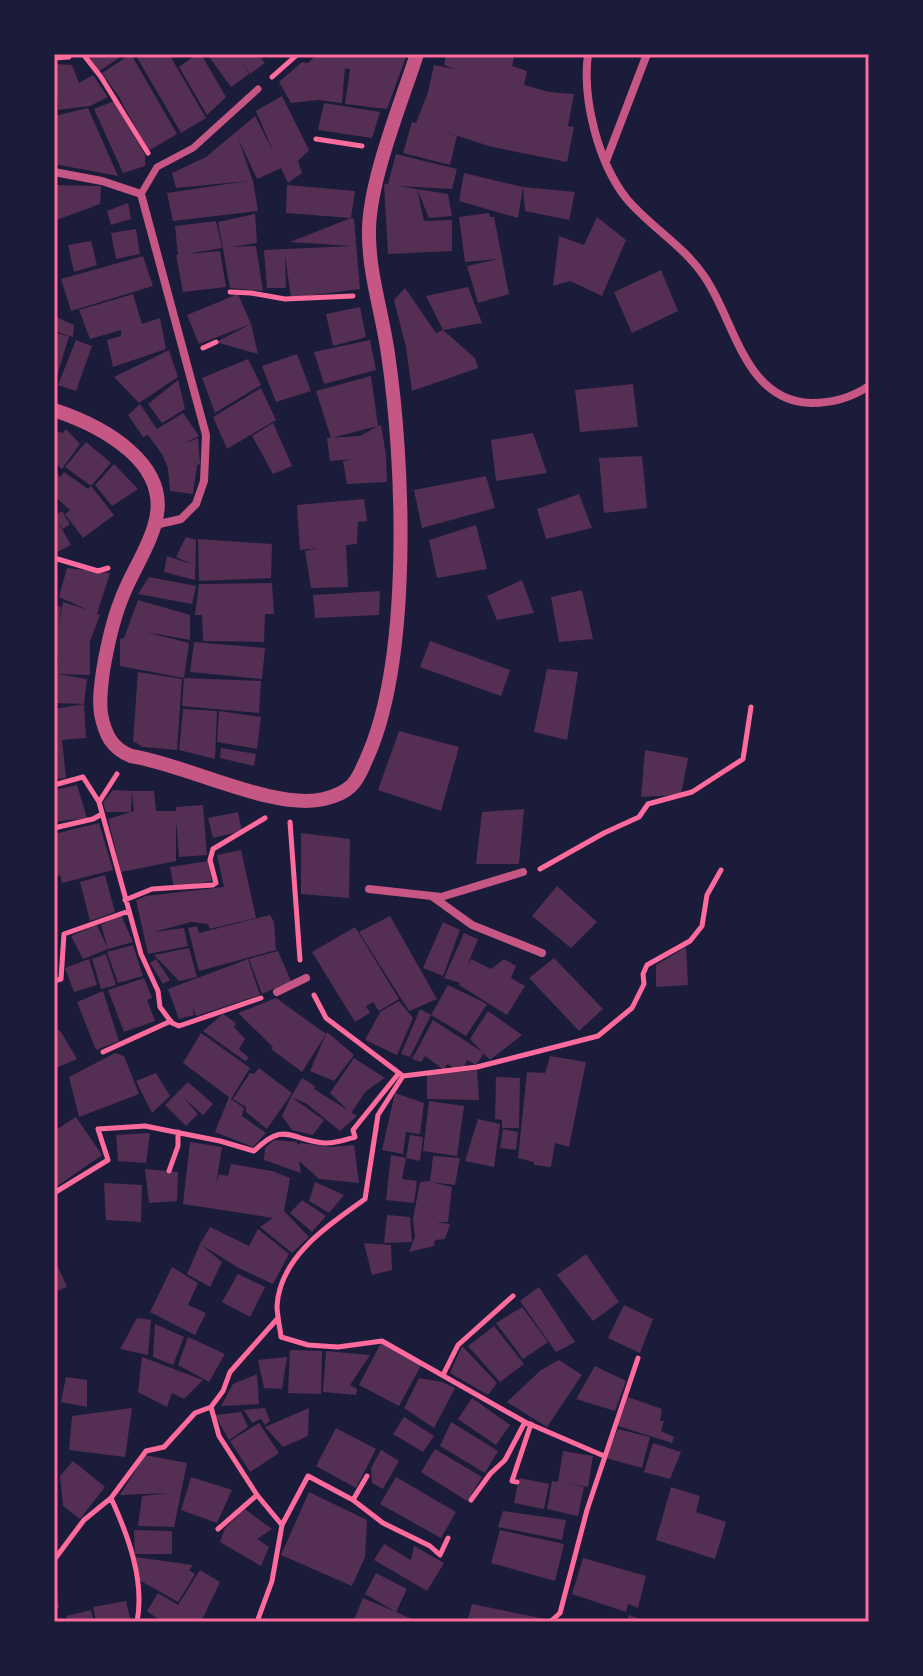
<svg xmlns="http://www.w3.org/2000/svg" width="923" height="1676" viewBox="0 0 923 1676" font-family="Karla,sans-serif">
<style>
.building{fill:#542f53}
.lines{fill:none;stroke-linecap:round;stroke-linejoin:round}
.path{stroke:#ff6b9d;stroke-width:5}
.pedestrian{stroke:#c65784;stroke-width:7}
.minor{stroke:#c65784;stroke-width:8}
.tertiary{stroke:#c65784;stroke-width:14}
.neatline{fill:none;stroke:#ff6b9d;stroke-width:3}
</style>
<rect width="100%" height="100%" fill="#1b1b3a"/>
<path class="building" d="M86 54H125L98 72Z
M131 54 177 134 148 151 119 97 102 73Z
M135 54H169L206 118 181 133Z
M197 54H201L226 97 207 115 179 67Z
M207 54H258L265 63 250 74 242 62 249 74 231 87Z
M317 54H407L387 109 345 104 350 69 345 68 342 103 318 100 291 103 279 82 302 62 308 63Z
M446 54H515L512 66 527 71 524 85 549 92 574 94 568 126 574 127 567 162 492 147 446 132 457 136 450 165 403 153 412 122 416 123 428 92 434 65 455 69 444 65Z
M56 64 72 65 79 83 93 75 108 97 90 106 58 110Z
M282 96 309 150 298 161 302 173 288 183 281 168 257 179 238 138 253 181 258 211 173 221 167 193 247 181 176 188 172 173 206 157 255 116 273 151 256 111Z
M114 101 145 155V166L123 173 94 109Z
M324 103 380 112 372 138 318 130Z
M88 108 118 176 54 164V116Z
M396 154 457 169 452 189 397 186 417 189 448 194 452 216 429 218 417 189 424 221 452 220V251L388 254 384 184H388Z
M464 173 523 187 518 218 459 201Z
M54 185 101 186 100 204 54 221Z
M287 185 355 191 351 218 354 219 360 289 291 298 285 255 286 288H267L264 250 352 246 290 242 351 218 286 213Z
M523 187 575 192 569 220 525 211Z
M128 203 131 219 111 225 107 211Z
M489 213 490 217H494L509 294 478 303 467 266 498 259 465 262 459 217Z
M255 214 257 243 230 247 256 246 263 291 230 288 218 222Z
M597 217 626 240 602 296 570 281 553 286 559 236 584 245Z
M216 221 222 248 187 254 220 251 226 287 183 292 176 255H178L175 226Z
M136 229 140 254 116 259 111 233Z
M91 241 97 265 74 272 68 245Z
M143 256 153 286 71 311 61 279Z
M661 270 678 311 632 333 614 292Z
M468 287 482 323 443 330 426 296Z
M405 288 436 333 443 330 475 358 478 368 412 391 406 347 394 300Z
M133 294 142 324 160 318 166 349 113 367 107 340 121 336V330L90 339 79 310Z
M238 294 251 324 199 344 187 315Z
M360 307 366 337 333 346 326 314Z
M54 316 74 325 73 337 54 331Z
M251 324 258 354 216 342Z
M54 333 69 336 55 383H54Z
M76 340 92 346 76 391 58 385Z
M370 340 376 370 324 384 314 352Z
M169 350 178 377 139 403 114 377Z
M297 354 311 391 276 402 262 366Z
M248 359 261 385 215 413 202 378Z
M371 376 378 426 381 425 386 455 387 482 347 484 343 461 354 459 330 461 327 438 360 436 378 426 331 438 316 391Z
M178 380 185 409 162 423 148 404Z
M633 384 638 427 580 432 575 390Z
M261 388 276 420 227 449 213 417Z
M140 404 157 429 183 413 199 436 183 444 198 438 200 464 197 465 193 494 170 491 168 468 162 454 148 435 143 437 128 415Z
M273 423 292 466 273 474 252 436Z
M66 429 80 444 62 469 55 463 58 459 54 456V430L63 433Z
M533 433 547 473 496 481 491 440Z
M86 442 111 463 91 486 65 467Z
M642 456 647 508 604 513 599 458Z
M114 464 138 489 112 506 95 485Z
M54 470 60 477 64 472 88 489 91 486 114 515 83 538 65 514 70 510 54 496Z
M486 476 495 508 422 528 414 490Z
M579 494 592 528 546 539 537 509Z
M364 499 367 521 358 522 357 544 346 545 348 587 311 588 305 551 317 548 300 550 297 505Z
M62 511 70 524 63 529 58 522 71 545 57 552 54 547V516Z
M476 525 487 569 437 578 429 540Z
M186 537 196 540 195 580 164 572 167 556 194 565 176 557Z
M198 539 272 544 271 578 199 581Z
M67 568 110 573 97 614 100 615 90 641V675L57 674 87 679 84 704 86 738 62 740 66 778 54 779V709L84 704 54 703V674H57L58 656H54V605L61 607 59 624 63 602 88 610 59 597Z
M149 577 196 586 192 604 138 594Z
M522 580 534 613 497 620 487 596Z
M272 583 274 614H265L264 642 203 641 202 615H195L199 584Z
M582 590 593 639 559 642 551 597Z
M380 591 379 615 315 618 313 595Z
M138 600 190 615V640L146 632 189 643 184 678 261 681 259 713 182 706 184 678 120 666V639L124 638Z
M430 641 510 670 501 696 420 667Z
M194 642 265 648 262 679 190 672Z
M547 669 578 672 567 740 534 732Z
M138 672 182 679 177 750 143 747 133 741Z
M183 709 217 711 215 759 179 750Z
M219 711 261 717 257 749 217 742Z
M399 731 459 747 441 811 378 790Z
M221 748 256 754 254 766 220 758Z
M645 750 688 758 681 795 641 797Z
M77 785 87 818 54 822V790Z
M113 790 132 791 131 812 134 811 132 791H154L156 811H176V807L203 805 207 855 179 857 176 820V861L121 872 108 819 131 812H106L103 802Z
M524 809 519 864H476L482 812Z
M238 812 242 831 213 838 208 818Z
M99 823 113 870 62 883 60 875 54 877V834Z
M301 833 350 839 349 898 301 894Z
M241 850 256 918 210 929 208 924 191 922 154 932 184 928 188 946 148 954 136 900 146 896 224 887 217 855Z
M208 861 212 881 174 888 170 867Z
M105 875 115 912 90 921 80 882Z
M557 886 597 922 571 948 532 916Z
M121 915 133 942 108 949 101 925Z
M270 915 274 922 276 950 199 971 188 928 197 926 199 933Z
M390 916 437 999 409 1011 359 932Z
M443 922 460 930 443 976 423 968Z
M97 925 108 949 83 959 71 936Z
M355 927 399 999 379 1011 373 1002 366 1006 370 1013 355 1022 312 952Z
M464 933 478 939 467 966 471 959 491 969 504 959 516 966 511 978 525 986 507 1015 459 985 460 983 444 978Z
M133 945 143 976 118 983 107 952Z
M686 947 688 985 656 987V965Z
M189 948 197 977 179 981 154 955Z
M278 951 291 981 262 994 249 959Z
M106 954 116 985 101 989 92 959Z
M554 958 603 1009 579 1031 529 978Z
M89 959 97 985 74 992 65 968Z
M156 959 170 980 163 984 150 963Z
M248 959 260 995 196 1016 192 1005 194 1015 179 1019 168 989Z
M144 978 152 998 147 1000 155 1021 124 1032 108 990Z
M448 985 487 1004 466 1036 431 1015Z
M103 991 119 1041 96 1050 77 1002Z
M276 998 326 1034 327 1032 354 1055 334 1081 310 1071 326 1034 302 1072 271 1049 273 1047 238 1013Z
M399 1001 413 1018 397 1055 365 1040 380 1012Z
M420 1009 431 1015 410 1057 401 1054Z
M488 1011 522 1035 490 1060 470 1039Z
M223 1014 236 1023 234 1027 245 1039 239 1049 249 1058 245 1061 203 1031Z
M433 1020 484 1053 476 1065 467 1060 464 1067 459 1066 455 1068 447 1064 444 1070 425 1056 421 1062 412 1059Z
M54 1027 61 1032 77 1059 54 1069Z
M201 1033 250 1068 231 1099 244 1108 242 1116 266 1133 253 1147 215 1132 229 1097 183 1063Z
M115 1053 124 1056 139 1094 79 1117 69 1077Z
M550 1056 586 1062 569 1147 555 1143 551 1167 534 1165V1162L518 1158 527 1072 545 1073Z
M354 1058 385 1078 366 1091 351 1113 330 1093Z
M259 1068 292 1093 267 1129 246 1112V1107L233 1099 250 1073 254 1074Z
M477 1070 479 1100 427 1099V1075Z
M156 1073 170 1096 152 1113 136 1081Z
M496 1077 520 1078 519 1128H502V1120L495 1119Z
M302 1078 315 1086 314 1089 357 1116 340 1131 307 1104 291 1097Z
M188 1082 213 1104 203 1115 183 1097 198 1114 186 1126 165 1105Z
M395 1093 424 1103 420 1134 406 1132 403 1154 382 1150Z
M291 1097 324 1120 313 1135 292 1130 282 1116Z
M429 1101 464 1106 457 1156 423 1151Z
M76 1117 102 1155 56 1187 54 1131Z
M478 1119 500 1124 494 1167 465 1161Z
M503 1129 518 1132 516 1150 500 1148Z
M150 1133 146 1163 118 1161 116 1135Z
M410 1135 423 1137 420 1161 406 1158 402 1179 417 1181 414 1203 386 1200 391 1155 406 1158Z
M274 1140 297 1142V1145L301 1143 330 1147 354 1145 359 1183 319 1179 299 1161 301 1173 264 1160 265 1148Z
M190 1142 222 1147 216 1184 219 1174 228 1176 231 1164 272 1171 290 1178 284 1211 309 1237 292 1253 260 1227 273 1218 183 1204Z
M433 1156 460 1158 455 1185 431 1182 452 1187 448 1222H436L450 1224 445 1239 435 1240 434 1246 409 1252 415 1237 413 1219 420 1182 430 1181Z
M145 1169 178 1172 177 1201 149 1203Z
M315 1182 344 1195 329 1213 309 1201Z
M104 1183 142 1185 141 1222 106 1220Z
M302 1200 326 1216 312 1232 290 1213Z
M387 1215 410 1217 412 1242 384 1243Z
M210 1227 249 1246 258 1229 289 1254 273 1284 237 1267 200 1244Z
M364 1243 391 1245 392 1270 372 1275Z
M200 1244 222 1262 210 1287 187 1274Z
M586 1254 619 1302 593 1321 557 1275Z
M54 1258 67 1287 54 1292Z
M172 1267 198 1283 188 1305 206 1313 195 1335 150 1312Z
M238 1274 265 1287 250 1317 222 1302Z
M539 1287 575 1342 556 1352 520 1301Z
M624 1305 653 1319 640 1353 608 1338Z
M522 1307 548 1342 523 1359 496 1323Z
M137 1318 151 1320 148 1355 120 1349Z
M155 1324 184 1337 173 1365 153 1357Z
M494 1326 524 1364 500 1382 468 1346Z
M188 1337 225 1354 209 1382 178 1365Z
M382 1341 423 1362 399 1406 359 1385Z
M462 1346 497 1383 488 1395 450 1373Z
M290 1350 322 1351 321 1394 288 1393Z
M326 1351 370 1355 350 1385 357 1389 356 1395 323 1392Z
M142 1357 203 1380 184 1399 172 1393 167 1407 138 1392Z
M287 1357 282 1389 264 1388 258 1360Z
M559 1360 582 1375 547 1427 507 1402 541 1370Z
M595 1366 626 1381 615 1411 576 1399Z
M257 1374 259 1404 221 1406 233 1384Z
M66 1377 87 1380V1407L61 1402Z
M419 1378 442 1382 455 1388 434 1428 404 1408Z
M628 1397 662 1409 660 1421H664L661 1431 674 1437 672 1443 618 1426Z
M472 1398 510 1425 496 1445 458 1419Z
M132 1408 125 1457 69 1450 72 1416Z
M265 1408 270 1421 265 1425 261 1419 252 1423 244 1410Z
M309 1408 308 1436 283 1447 265 1427Z
M241 1412 248 1427 229 1440 215 1415Z
M404 1417 434 1436 423 1452 393 1434Z
M451 1422 498 1451 485 1473 440 1446Z
M259 1423 279 1453 250 1472 230 1441Z
M336 1428 376 1449 356 1488 316 1466Z
M618 1429 650 1437 642 1468 606 1458Z
M653 1443 681 1452 670 1479 644 1472Z
M435 1449 482 1477 467 1501 421 1472Z
M381 1450 399 1461 383 1489 372 1483 371 1468Z
M563 1451 593 1456 588 1487 566 1483 584 1487 578 1516 547 1509 552 1481 558 1482Z
M145 1455 187 1463 174 1527 138 1526 142 1496 168 1493 120 1495Z
M73 1461 105 1487 80 1519 63 1506 60 1476Z
M191 1477 232 1490 217 1523 181 1510Z
M396 1477 456 1512 441 1538 380 1504Z
M519 1478 549 1484 544 1509 514 1503Z
M671 1487 700 1496 696 1512 726 1522 715 1559 656 1540Z
M309 1492 367 1520 365 1557 352 1586 281 1555Z
M245 1509 272 1529 257 1539 269 1547 261 1566 220 1542 225 1528Z
M503 1511 566 1520 562 1540 498 1527Z
M134 1530 172 1531V1554H135Z
M500 1530 564 1544 555 1581 491 1563Z
M384 1544 411 1560 414 1546 444 1563 427 1591 374 1560Z
M135 1557 193 1565 189 1570 195 1574 178 1602 139 1580Z
M583 1558 646 1576 638 1608 628 1604 626 1612 572 1594Z
M200 1570 220 1582 201 1622H162L147 1611 158 1593 178 1605Z
M376 1573 407 1589 396 1612 419 1622H353L363 1598 396 1612 365 1594Z
M54 1587H56L59 1608 54 1609Z
M126 1601 131 1622H96L93 1607Z
M472 1604 545 1619 544 1622H467Z
M91 1610 94 1622H68L66 1616Z
M629 1615 647 1622H627Z"/>
<g class="lines">
<path class="path" d="M83 54 101 77 148 153
M54 58 69 57 70 54
M272 77 298 54
M316 139 362 146
M230 292 251 293 285 299 353 296
M203 348 216 342
M54 558 98 571 108 568
M117 774 99 802 141 954 158 991 160 1007 172 1023 179 1026 261 998
M54 785 83 777 99 802
M290 822 300 960
M54 828 93 819 102 814
M540 869 604 833 639 817 648 804 692 792 743 759 751 707
M125 900 152 889 213 885 216 883 210 860 213 849 265 818
M54 981 61 979 64 934 129 911
M314 995 326 1018 403 1076 378 1115 365 1199C329 1225 280 1256 277 1306 277 1315 280 1327 281 1337L308 1345 338 1347 382 1341 525 1422 604 1456
M103 1052 171 1021
M403 1076 477 1067 598 1036 632 1008 644 984 643 974 647 965 690 941 702 926 707 895 721 870
M169 1171 178 1146V1132
M54 1193 108 1160 98 1129 145 1126 220 1141 254 1151C285 1121 288 1139 324 1143 334 1144 345 1140 355 1137L353 1130 399 1073
M443 1375 458 1345 513 1296
M211 1407 219 1436 257 1495 282 1525 272 1581 257 1622
M367 1476 353 1500 383 1523 430 1546 440 1555 448 1538
M517 1482 512 1481 531 1424
M111 1498C128 1535 145 1581 137 1622
M471 1500 490 1474 505 1460 525 1422
M282 1525 308 1476 353 1500
M218 1529 257 1495
M54 1560 84 1520 111 1498 146 1451 164 1447 195 1413 211 1407 223 1391 230 1372 278 1318
M550 1622 560 1613 587 1510 638 1358"/>
<path class="pedestrian" d="M141 194 157 167 193 148 258 89"/>
<path class="minor" d="M588 54C582 99 598 162 626 198 649 226 683 245 704 276 735 320 744 402 812 403 834 403 851 398 869 386
M606 161 647 54
M54 172 102 181 141 194 206 435 204 481 196 504 181 519 155 525
M369 889 441 897 523 872
M433 897 472 925 542 953
M277 992 306 978"/>
<path class="tertiary" d="M54 410C102 426 175 464 154 527 146 553 130 575 121 600 112 623 107 647 103 671 101 686 99 699 101 714 105 734 111 748 131 756 185 764 274 811 324 799 332 797 344 793 351 786 358 780 362 769 366 760 412 661 404 462 388 354 382 311 368 272 369 229 370 179 401 103 417 54"/>
</g>
<rect width="923" height="1676" fill="none" stroke="#1b1b3a" stroke-width="112"/>
<rect x="56" y="56" width="811" height="1564" class="neatline"/>
</svg>
